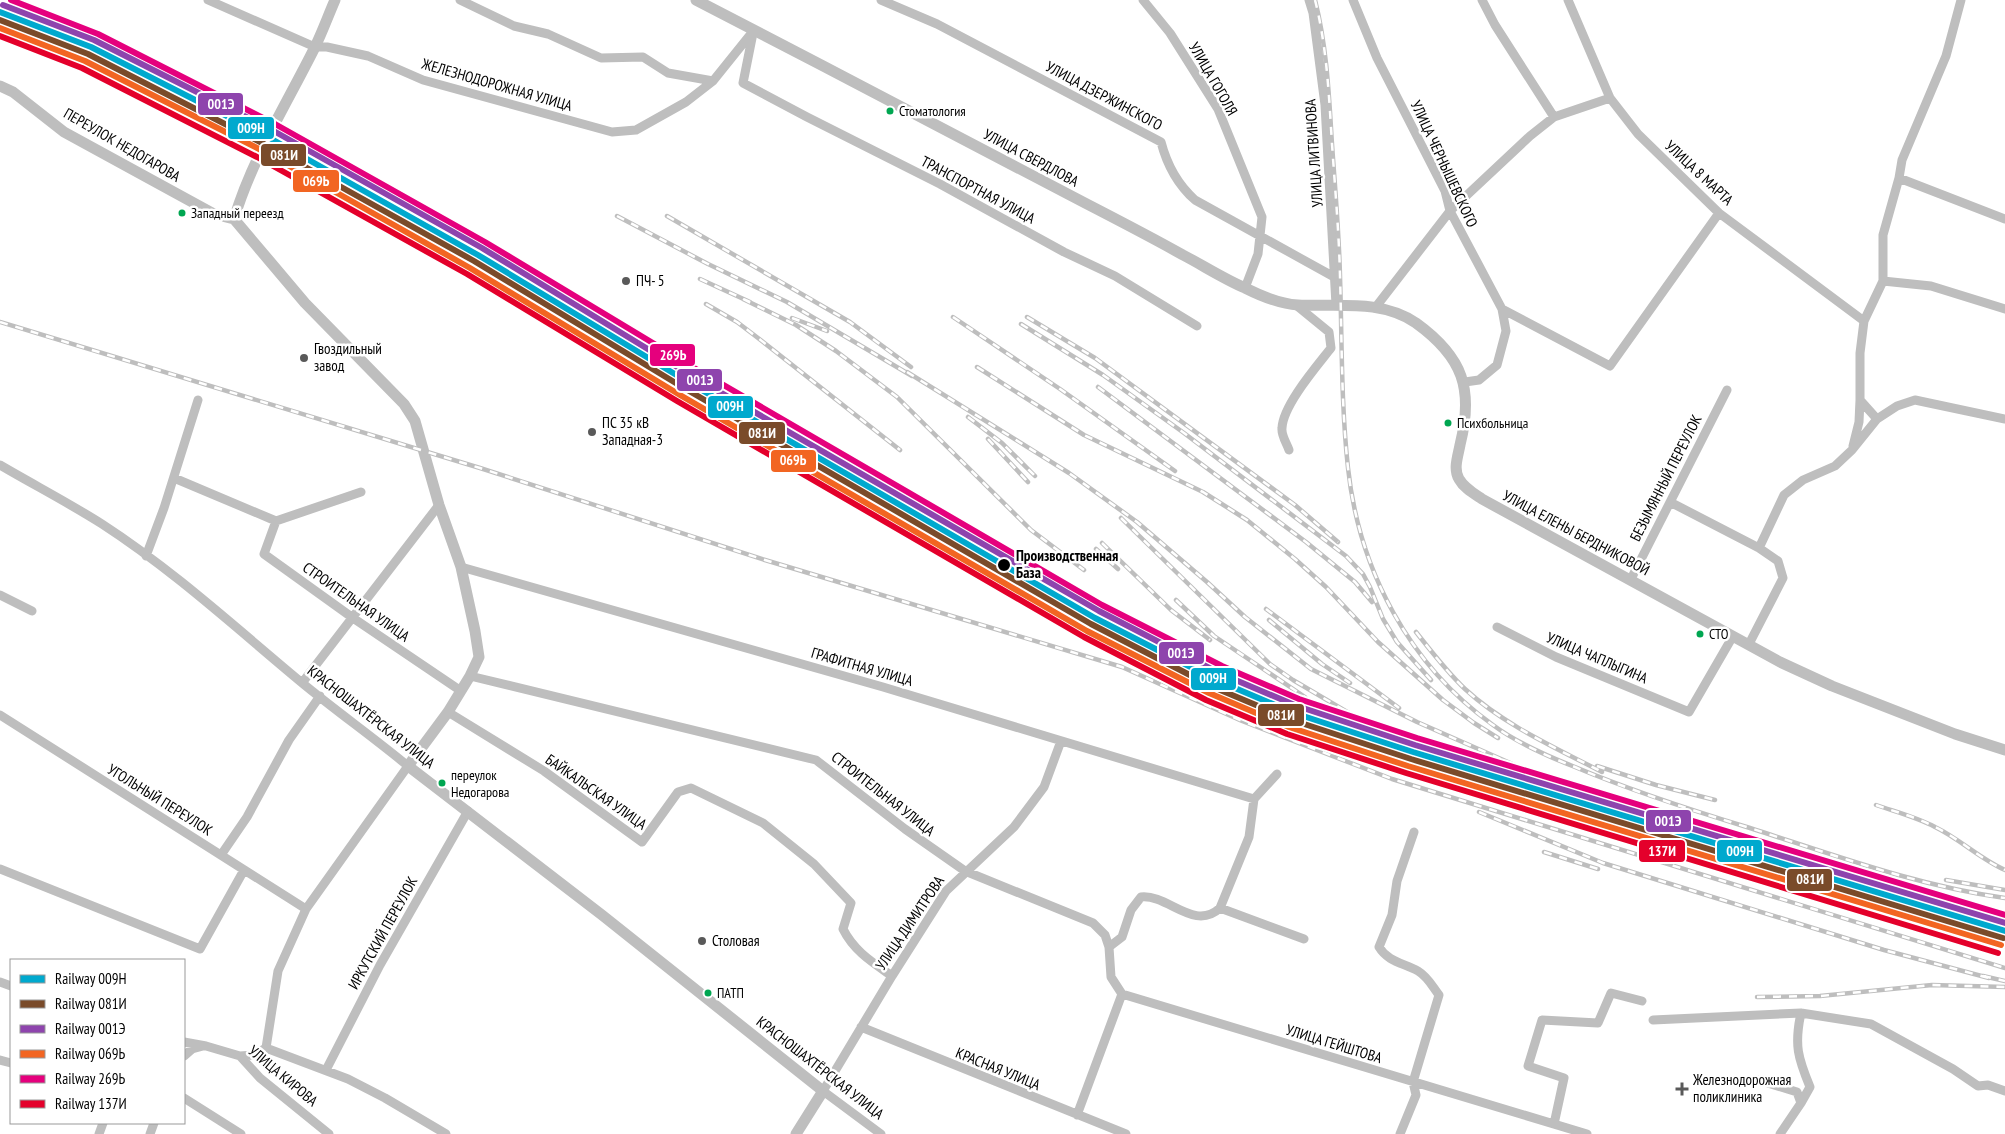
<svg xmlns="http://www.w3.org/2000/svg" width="2005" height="1134" viewBox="0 0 2005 1134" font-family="'PT Sans Narrow',sans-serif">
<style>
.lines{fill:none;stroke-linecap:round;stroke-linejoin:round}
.minor{stroke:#bebebe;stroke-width:9}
.tertiary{stroke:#bebebe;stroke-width:11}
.rail-casing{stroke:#bebebe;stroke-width:4.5}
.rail{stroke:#fff;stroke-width:2.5;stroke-dasharray:8;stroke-linecap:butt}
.rail-1-casing{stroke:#fff;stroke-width:10}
.rail-2-casing{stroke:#fff;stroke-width:10}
.rail-3-casing{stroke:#fff;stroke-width:10}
.rail-4-casing{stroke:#fff;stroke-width:10}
.rail-5-casing{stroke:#fff;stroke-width:10}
.rail-6-casing{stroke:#fff;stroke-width:10}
.rail-1{stroke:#00a9ce;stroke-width:6}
.rail-2{stroke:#7a4b2a;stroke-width:6}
.rail-3{stroke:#8e44ad;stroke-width:6}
.rail-4{stroke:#f26522;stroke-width:6}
.rail-5{stroke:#e5007d;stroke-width:6}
.rail-6{stroke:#e4002b;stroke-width:6}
.bus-dot{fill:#00a651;stroke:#fff;stroke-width:2}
.poi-dot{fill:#595959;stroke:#fff;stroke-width:2}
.stop-dot{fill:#000;stroke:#fff;stroke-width:2}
.labels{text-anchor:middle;stroke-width:5;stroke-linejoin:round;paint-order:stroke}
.bus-label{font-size:14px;fill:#000;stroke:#fff;text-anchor:start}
.street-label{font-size:15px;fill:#000;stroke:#fff}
.poi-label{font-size:15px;fill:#000;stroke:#fff;text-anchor:start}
.stop-label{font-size:15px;font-weight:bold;fill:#000;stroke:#fff;text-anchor:start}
.line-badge{stroke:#fff;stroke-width:2}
.badge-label{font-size:14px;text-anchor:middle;font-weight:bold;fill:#fff}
</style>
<rect width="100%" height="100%" fill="#fff"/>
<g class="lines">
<path class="minor" d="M208 0 315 47H327L368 56 423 80 612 132 636 130 686 102 713 81 754 30
M460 0 514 26 548 34 601 58 643 57 668 73 713 81
M881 0 937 24 1161 142C1167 165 1177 184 1195 200L1336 278
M1143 0 1170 33 1218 109 1262 217 1258 254 1245 288
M1309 0 1313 13 1325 105 1336 305
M1353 0 1377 58 1445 191 1450 211 1502 309 1506 331 1497 365 1479 380 1465 382
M1482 0 1495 25 1554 117
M1568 0 1610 98 1638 134 1719 213 1864 321
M753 33 743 83 807 117 940 184 1064 252 1115 276 1197 326
M1899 178 2005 219
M1883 281V235L1899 178 1902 160 1946 56 1961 0
M1375 308 1450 211 1530 136 1554 117 1610 98
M1502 309 1610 366 1719 213
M1877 419 1860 400V353L1864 321 1883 281 1931 286 2005 309
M1853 446 1859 422 1860 400
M1289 450C1287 444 1281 435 1282 428 1283 405 1317 366 1331 348L1329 332 1296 305
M0 465C34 485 69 503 102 524 173 570 236 628 301 682 336 711 373 737 408 766L306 909 278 971 266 1048
M174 478 276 521 361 492
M1670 502 1759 548
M276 521 264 554 353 618 461 691
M146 556 164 508 198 400
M461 567 883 687 1254 799
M1631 579 1727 390
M0 595 32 611
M1497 627 1556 657 1689 712 1733 636
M1749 644 1783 578 1778 561 1759 548 1784 495 1803 480 1835 466 1852 450 1877 419 1897 406 1915 400 2005 419
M470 676 816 760 905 829 965 871 1093 923 1105 935 1109 947 1111 977 1122 994 1587 1134
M302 683 439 505
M448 712 544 771 642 842 678 792 691 788 763 823 814 864 851 903 843 929C854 951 872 962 892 976
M0 715 306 909
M221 855 247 817 289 740 320 696
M0 869 200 949 244 870
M1220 908 1249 837 1254 799 1277 774
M1109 947 1122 937 1131 910 1141 897C1168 894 1194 932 1220 908L1304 939
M0 982 11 986
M1653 1020 1801 1013 1871 1024 1953 1069 1978 1086 1988 1085 2005 1091
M861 1027 1126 1134
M184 1042 206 1046 240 1056 260 1078 329 1134
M266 1048 348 1079 385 1098 446 1134
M184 1056 192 1049 203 1046
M240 1056 254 1055 266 1048
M0 1060 11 1063
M326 1070 380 965 468 811
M1758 1080 1797 1092 1801 1103 1780 1134
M184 1098 241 1134
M1801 1103 1810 1087C1798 1058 1794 1045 1801 1013
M1077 1115 1122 994
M1554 1124 1564 1078 1528 1066 1542 1020 1598 1023 1611 993 1642 1001
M99 1134 103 1123
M150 1134 154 1123
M881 1134 823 1091 892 976 946 891 1014 827 1044 787 1061 741
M1400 1134 1416 1095 1413 1082 1439 995C1432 986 1428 977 1418 971 1404 963 1388 962 1379 947L1392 915 1397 881 1414 832"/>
<path class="tertiary" d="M696 0C826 67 955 135 1085 203 1118 220 1151 237 1183 255 1204 266 1224 279 1245 288 1261 296 1280 304 1298 305 1337 307 1381 299 1416 323 1463 357 1474 389 1460 445 1458 456 1453 469 1459 479 1464 488 1473 493 1482 499L1780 662 1832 686 1955 734 2005 750
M0 86 13 92 64 132 214 214 234 219 305 303 404 404 415 421 439 505 461 567 475 631 479 657 470 676 448 712 408 766 602 915 823 1091 796 1134
M234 219C252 159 286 105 314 49 322 33 328 16 335 0"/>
<g class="rail-casing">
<path id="rail" d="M1315 0C1327 47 1329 96 1332 144 1335 188 1339 232 1340 276 1342 340 1341 404 1348 468 1359 570 1409 665 1493 725 1517 743 1547 756 1575 767 1632 791 1691 810 1750 828 1834 855 1918 886 2005 898
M617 216 708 264 787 302 912 376
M667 216 850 322 911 367
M700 279 750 302
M743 299 796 325 836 351 897 397 1031 530 1084 570
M706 304 737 322 758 338 900 450
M953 317 1060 389 1175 471
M1027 317 1095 358 1295 505 1338 542
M792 318 827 331
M0 322 480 468 765 560 1122 667 1242 721 1392 779 2005 968
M1021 324 1103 375 1184 433 1346 556 1363 574 1370 587 1383 619 1397 642 1431 680
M977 367 1084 435 1203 492 1247 520 1295 559 1326 587 1378 642 1443 700 1474 723 1498 738
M907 372 1069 473 1137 522 1207 582 1245 617 1311 669 1417 722 1517 766 1833 867
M1098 387 1306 542 1355 582 1372 602
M968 417 1002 443 1035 476
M988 439 1028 482
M1121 518 1270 664 1293 680 1354 716
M1102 543 1171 610 1210 640
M1096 549 1118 569
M1176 600 1214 636 1305 697
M1266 609 1399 708
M1269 620 1322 664 1350 683
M1416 632C1431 651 1447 672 1465 689 1504 725 1556 748 1602 772
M1597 766 1656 785 1715 800
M1876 805C1896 812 1916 817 1935 827 1960 839 1980 859 2005 870
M1479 812 1603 863 1884 950 1989 978
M1544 852 1598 869
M1828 862 1878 882
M1946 880 2005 890
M1901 906 2005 946
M1983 976 2005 981
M1757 997 1820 996 1932 985 2005 987"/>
</g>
<use href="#rail" class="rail"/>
<g class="rail-1-casing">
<path id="rail-1" d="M0 12 91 47 268 137 478 255 688 382 1095 618 1216 680 1294 713 1413 752 2005 931"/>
</g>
<g class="rail-2-casing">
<path id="rail-2" d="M0 20 88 54 264 144 474 261 684 388 1091 624 1213 687 1292 720 1411 759 2003 938"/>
</g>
<g class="rail-3-casing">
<path id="rail-3" d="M3 5 94 40 272 130 482 248 692 376 1099 611 1219 673 1297 706 1415 745 2005 923"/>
</g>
<g class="rail-4-casing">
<path id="rail-4" d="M0 28 85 61 261 150 470 268 680 395 1087 631 1209 693 1289 727 1408 766 2001 945"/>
</g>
<g class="rail-5-casing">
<path id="rail-5" d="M11 0 98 34 275 124 485 242 696 369 1102 605 1222 666 1299 699 1417 738 2005 915"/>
</g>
<g class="rail-6-casing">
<path id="rail-6" d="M0 36 82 68 257 157 467 274 677 401 1084 637 1206 700 1287 734 1406 773 1998 953"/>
</g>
<use href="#rail-1" class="rail-1"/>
<use href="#rail-2" class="rail-2"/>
<use href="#rail-3" class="rail-3"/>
<use href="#rail-4" class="rail-4"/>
<use href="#rail-5" class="rail-5"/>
<use href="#rail-6" class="rail-6"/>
</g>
<g class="bus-dot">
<circle cx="890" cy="111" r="4.5"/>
<circle cx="182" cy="213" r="4.5"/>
<circle cx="1448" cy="423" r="4.5"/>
<circle cx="1700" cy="634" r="4.5"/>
<circle cx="442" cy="783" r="4.5"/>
<circle cx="708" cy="993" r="4.5"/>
</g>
<g class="poi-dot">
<circle cx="626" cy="281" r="5"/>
<circle cx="304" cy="358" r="5"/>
<circle cx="592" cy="432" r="5"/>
<circle cx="702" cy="941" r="5"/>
<path d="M1679.5 1081.5h5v5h5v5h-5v5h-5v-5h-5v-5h5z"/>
</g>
<circle class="stop-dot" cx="1004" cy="565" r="7"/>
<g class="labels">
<g class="bus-label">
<text x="899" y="116">Стоматология</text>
<text x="191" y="218">Западный переезд</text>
<text x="1457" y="428">Психбольница</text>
<text x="1709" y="639">СТО</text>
<text x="451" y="780">переулок<tspan x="451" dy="17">Недогарова</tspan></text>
<text x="717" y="998">ПАТП</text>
</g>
<g class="street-label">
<text transform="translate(1213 79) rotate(60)" y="5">УЛИЦА ГОГОЛЯ</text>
<text transform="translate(497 85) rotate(16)" y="5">ЖЕЛЕЗНОДОРОЖНАЯ УЛИЦА</text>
<text transform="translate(1104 96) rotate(28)" y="5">УЛИЦА ДЗЕРЖИНСКОГО</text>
<text transform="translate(122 145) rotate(30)" y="5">ПЕРЕУЛОК НЕДОГАРОВА</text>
<text transform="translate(1314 153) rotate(-94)" y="5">УЛИЦА ЛИТВИНОВА</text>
<text transform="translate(1031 158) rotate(28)" y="5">УЛИЦА СВЕРДЛОВА</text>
<text transform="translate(1444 164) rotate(65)" y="5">УЛИЦА ЧЕРНЫШЕВСКОГО</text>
<text transform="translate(1699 173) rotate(43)" y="5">УЛИЦА 8 МАРТА</text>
<text transform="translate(978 190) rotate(28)" y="5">ТРАНСПОРТНАЯ УЛИЦА</text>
<text transform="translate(1666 478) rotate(-63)" y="5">БЕЗЫМЯННЫЙ ПЕРЕУЛОК</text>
<text transform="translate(1576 533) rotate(28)" y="5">УЛИЦА ЕЛЕНЫ БЕРДНИКОВОЙ</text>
<text transform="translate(356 602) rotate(35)" y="5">СТРОИТЕЛЬНАЯ УЛИЦА</text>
<text transform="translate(1597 658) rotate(23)" y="5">УЛИЦА ЧАПЛЫГИНА</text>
<text transform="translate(862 667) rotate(16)" y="5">ГРАФИТНАЯ УЛИЦА</text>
<text transform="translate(371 717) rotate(38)" y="5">КРАСНОШАХТЁРСКАЯ УЛИЦА</text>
<text transform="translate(596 792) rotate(35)" y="5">БАЙКАЛЬСКАЯ УЛИЦА</text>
<text transform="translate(883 794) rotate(38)" y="5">СТРОИТЕЛЬНАЯ УЛИЦА</text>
<text transform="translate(160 800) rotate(32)" y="5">УГОЛЬНЫЙ ПЕРЕУЛОК</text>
<text transform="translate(910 923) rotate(-56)" y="5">УЛИЦА ДИМИТРОВА</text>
<text transform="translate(383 933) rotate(-61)" y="5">ИРКУТСКИЙ ПЕРЕУЛОК</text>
<text transform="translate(1334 1044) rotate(17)" y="5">УЛИЦА ГЕЙШТОВА</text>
<text transform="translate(820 1068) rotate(38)" y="5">КРАСНОШАХТЁРСКАЯ УЛИЦА</text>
<text transform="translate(998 1069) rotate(22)" y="5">КРАСНАЯ УЛИЦА</text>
<text transform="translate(283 1076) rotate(40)" y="5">УЛИЦА КИРОВА</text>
</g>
<g class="poi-label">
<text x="636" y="286">ПЧ- 5</text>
<text x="314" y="354">Гвоздильный<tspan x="314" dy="17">завод</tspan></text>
<text x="602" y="428">ПС 35 кВ<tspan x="602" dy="17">Западная-3</tspan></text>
<text x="712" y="946">Столовая</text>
<text x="1693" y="1085">Железнодорожная<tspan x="1693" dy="17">поликлиника</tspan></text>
</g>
<g class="stop-label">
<text x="1016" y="561">Производственная<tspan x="1016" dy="17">База</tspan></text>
</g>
</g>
<g class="line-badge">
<rect x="197" y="92" width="47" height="24" rx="5" fill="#8e44ad"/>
<rect x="227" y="116" width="48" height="24" rx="5" fill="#00a9ce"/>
<rect x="260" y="143" width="47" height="24" rx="5" fill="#7a4b2a"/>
<rect x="292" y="169" width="48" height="24" rx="5" fill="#f26522"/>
<rect x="649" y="343" width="47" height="24" rx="5" fill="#e5007d"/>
<rect x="676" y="368" width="47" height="24" rx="5" fill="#8e44ad"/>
<rect x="707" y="395" width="47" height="24" rx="5" fill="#00a9ce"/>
<rect x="738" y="421" width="48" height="24" rx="5" fill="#7a4b2a"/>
<rect x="770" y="449" width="47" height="24" rx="5" fill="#f26522"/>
<rect x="1158" y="641" width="47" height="24" rx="5" fill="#8e44ad"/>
<rect x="1190" y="667" width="47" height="24" rx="5" fill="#00a9ce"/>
<rect x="1257" y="703" width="48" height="24" rx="5" fill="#7a4b2a"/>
<rect x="1645" y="809" width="47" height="24" rx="5" fill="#8e44ad"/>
<rect x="1716" y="839" width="47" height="24" rx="5" fill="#00a9ce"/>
<rect x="1638" y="839" width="48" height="24" rx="5" fill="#e4002b"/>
<rect x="1786" y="868" width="47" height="24" rx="5" fill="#7a4b2a"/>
</g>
<g class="badge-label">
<text x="221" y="109">001Э</text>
<text x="251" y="133">009Н</text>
<text x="284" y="160">081И</text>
<text x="316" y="186">069Ь</text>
<text x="673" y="360">269Ь</text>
<text x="700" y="385">001Э</text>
<text x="730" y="411">009Н</text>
<text x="762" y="438">081И</text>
<text x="793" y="465">069Ь</text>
<text x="1181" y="658">001Э</text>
<text x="1213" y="683">009Н</text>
<text x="1281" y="720">081И</text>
<text x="1668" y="826">001Э</text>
<text x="1740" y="856">009Н</text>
<text x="1662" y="856">137И</text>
<text x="1810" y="884">081И</text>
</g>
<rect x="10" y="959" width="175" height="165" fill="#ffffff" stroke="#999999"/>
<rect x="20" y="975" width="25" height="8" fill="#00a9ce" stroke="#999999"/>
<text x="55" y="984" font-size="15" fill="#000000">Railway 009Н</text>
<rect x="20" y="1000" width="25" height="8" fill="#7a4b2a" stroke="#999999"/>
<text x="55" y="1009" font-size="15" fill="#000000">Railway 081И</text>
<rect x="20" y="1025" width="25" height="8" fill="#8e44ad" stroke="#999999"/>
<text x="55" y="1034" font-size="15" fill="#000000">Railway 001Э</text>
<rect x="20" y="1050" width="25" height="8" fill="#f26522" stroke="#999999"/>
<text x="55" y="1059" font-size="15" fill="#000000">Railway 069Ь</text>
<rect x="20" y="1075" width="25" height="8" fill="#e5007d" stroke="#999999"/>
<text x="55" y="1084" font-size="15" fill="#000000">Railway 269Ь</text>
<rect x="20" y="1100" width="25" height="8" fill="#e4002b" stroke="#999999"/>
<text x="55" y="1109" font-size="15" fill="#000000">Railway 137И</text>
</svg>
